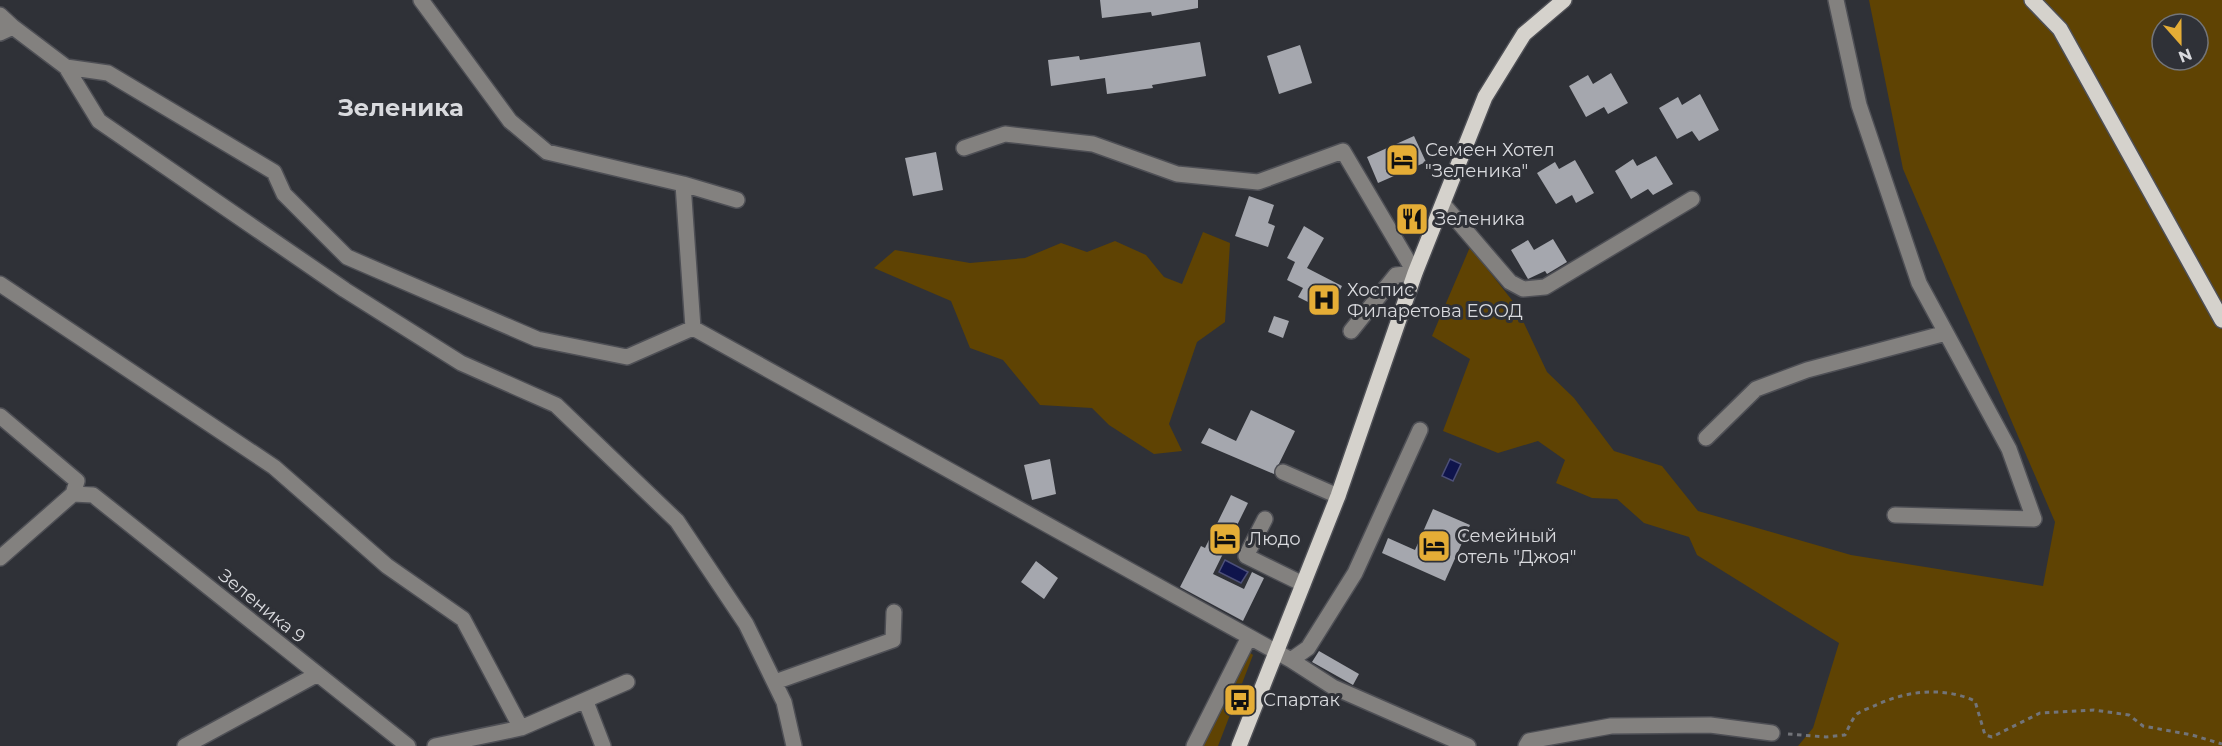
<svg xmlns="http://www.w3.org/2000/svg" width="2222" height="746" viewBox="0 0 2222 746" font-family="Montserrat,sans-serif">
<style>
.green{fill:#5f4303;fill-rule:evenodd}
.water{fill:#0f144c;stroke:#4c4f78;stroke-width:1.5}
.building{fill:#a5a7ae}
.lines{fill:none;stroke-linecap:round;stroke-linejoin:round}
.minor-casing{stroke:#4e4f55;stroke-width:18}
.major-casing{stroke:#4e4f55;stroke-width:18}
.path{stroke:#727479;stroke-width:3;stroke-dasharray:4.5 4.5;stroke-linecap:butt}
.minor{stroke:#83817f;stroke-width:15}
.major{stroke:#d5d2cc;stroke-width:15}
.labels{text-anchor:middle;stroke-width:6;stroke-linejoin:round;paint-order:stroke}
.poi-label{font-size:18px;fill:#d9dade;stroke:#2f3137;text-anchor:start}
.street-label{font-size:18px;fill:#d9dade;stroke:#2f3137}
.district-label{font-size:24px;font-weight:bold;fill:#d9dade;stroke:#2f3137}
</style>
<rect width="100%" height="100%" fill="#2f3137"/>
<path class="green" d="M1869 0H2222V746H1798L1813 728 1839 643 1697 555 1689 537 1644 523 1617 499 1592 498 1556 483 1565 460 1538 441 1498 453 1443 431 1470 359 1432 336 1470 247 1515 304 1547 372 1574 398 1614 451 1662 466 1698 511 1851 555 2043 586 2055 522 1903 169ZM2162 24H2198V60H2162Z
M1203 232 1230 243 1225 322 1197 342 1169 424 1182 451 1154 454 1109 425 1092 408 1040 405 1003 360 970 348 951 301 874 268 895 250 970 263 1025 258 1061 243 1087 252 1115 241 1146 255 1164 277 1182 284Z
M1247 650 1253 655 1218 746H1200Z"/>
<path class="water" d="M1450 459 1461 464 1453 481 1442 476Z
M1225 560 1248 572 1241 583 1219 572Z"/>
<path class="building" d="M1100 0H1198V8L1152 16 1151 12 1102 18Z
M1200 42 1206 76 1152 85 1153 88 1107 94 1105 78 1051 86 1048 60 1079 56 1080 60Z
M1300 45 1312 83 1279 94 1267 56Z
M1611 73 1628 103 1608 114 1604 107 1586 117 1569 86 1588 75 1593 84Z
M1700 94 1719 130 1699 141 1692 131 1677 139 1659 108 1678 97 1682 105Z
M1414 136 1426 162 1378 183 1367 157Z
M936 152 943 190 913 196 905 158Z
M1656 156 1673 184 1653 195 1648 189 1631 199 1615 171 1633 159 1637 166Z
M1575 160 1594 193 1576 203 1572 195 1556 204 1537 173 1555 162 1559 169Z
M1249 196 1274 205 1268 223 1275 226 1268 247 1235 236Z
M1304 226 1324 238 1307 268 1342 286 1334 302 1324 296 1318 307 1298 297 1303 288 1287 280 1295 262 1287 258Z
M1553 239 1567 262 1547 274 1545 271 1528 279 1511 250 1528 240 1534 250Z
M1274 316 1289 321 1283 338 1268 332Z
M1251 410 1295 431 1274 474 1201 443 1209 428 1236 441Z
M1050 459 1056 494 1032 500 1024 465Z
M1231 495 1248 503 1213 574 1244 589 1252 572 1264 578 1243 621 1180 587 1201 546 1205 548Z
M1433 509 1470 525 1445 581 1382 553 1388 538 1415 550Z
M1036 561 1058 578 1044 599 1021 582Z
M1319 651 1359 674 1353 685 1312 662Z"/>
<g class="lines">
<g class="minor-casing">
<path id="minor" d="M421 0 510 121 547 152 683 184 737 200
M1836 0 1859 105 1919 283 2009 449 2034 519 1895 515
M0 15 13 27
M0 33 13 27 66 67 99 121 345 290 461 363 556 405 677 521 746 624 784 702 794 746
M66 67 108 73 274 172 284 194 347 257 537 339 627 357 693 328 1291 660 1308 648 1355 573 1420 430
M964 148 1005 134 1093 144 1177 174 1258 182 1343 151 1415 273 1396 275 1351 331
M683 184 693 328
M1443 204 1510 282 1523 289 1545 287 1692 199
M0 284 274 467 387 566 463 619 521 728
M0 416 77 481 73 494
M1706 438 1756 389 1807 370 1946 333
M1283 472 1338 496
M1265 519 1246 556 1303 584
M0 558 73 494 93 495 408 746
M1291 660 1333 687 1468 746
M775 682 893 640 894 612
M586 702 603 746
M185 746 316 675
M435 746 521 728 627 682
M1194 746 1249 637
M1526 746 1529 741 1611 726 1710 725 1772 733"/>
</g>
<g class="major-casing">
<path id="major" d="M2032 0 2060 29 2222 320
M1239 746 1338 496 1415 273 1485 97 1524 34 1564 0"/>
</g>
<path class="path" d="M1788 734 1826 737 1845 735C1848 729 1852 719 1857 714 1861 711 1869 708 1874 706 1905 691 1942 686 1975 701L1985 735 1992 737 2040 713 2094 710 2129 715 2143 726 2192 735 2222 744"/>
<use href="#minor" class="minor"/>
<use href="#major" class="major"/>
</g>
<defs>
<g id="hotel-square" transform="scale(1.725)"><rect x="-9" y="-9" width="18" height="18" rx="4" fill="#e5ad36" stroke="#2f3137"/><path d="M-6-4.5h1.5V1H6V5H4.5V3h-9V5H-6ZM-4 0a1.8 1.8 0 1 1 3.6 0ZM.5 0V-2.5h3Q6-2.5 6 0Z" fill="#111"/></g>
<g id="restaurant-square" transform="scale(1.725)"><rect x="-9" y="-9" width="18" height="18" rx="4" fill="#e5ad36" stroke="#2f3137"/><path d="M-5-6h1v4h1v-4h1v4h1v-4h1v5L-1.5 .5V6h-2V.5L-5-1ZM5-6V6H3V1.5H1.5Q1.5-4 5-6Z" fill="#111"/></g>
<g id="hospital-square" transform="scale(1.725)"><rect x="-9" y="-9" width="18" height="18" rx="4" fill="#e5ad36" stroke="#2f3137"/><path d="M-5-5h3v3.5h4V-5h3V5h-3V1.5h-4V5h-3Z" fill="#111"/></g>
<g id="bus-square" transform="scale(1.725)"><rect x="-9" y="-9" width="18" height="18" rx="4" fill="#e5ad36" stroke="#2f3137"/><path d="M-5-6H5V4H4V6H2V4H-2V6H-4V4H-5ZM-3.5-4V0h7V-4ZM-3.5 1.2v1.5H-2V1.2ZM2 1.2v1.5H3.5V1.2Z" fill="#111"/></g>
</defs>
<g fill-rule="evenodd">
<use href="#hotel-square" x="1402" y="160"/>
<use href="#restaurant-square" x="1412" y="219"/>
<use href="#hospital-square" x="1324" y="300"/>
<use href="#hotel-square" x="1225" y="539"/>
<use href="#hotel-square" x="1434" y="546"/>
<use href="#bus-square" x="1240" y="700"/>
</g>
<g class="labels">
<g class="poi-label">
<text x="1425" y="156">Семеен Хотел<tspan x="1425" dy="21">"Зеленика"</tspan></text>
<text x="1435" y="225">Зеленика</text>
<text x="1347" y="296">Хоспис<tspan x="1347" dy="21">Филаретова ЕООД</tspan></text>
<text x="1457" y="542">Семейный<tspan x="1457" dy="21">отель "Джоя"</tspan></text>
<text x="1248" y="545">Людо</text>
<text x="1263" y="706">Спартак</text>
</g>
<g class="street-label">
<text transform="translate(262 606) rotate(39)" y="6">Зеленика 9</text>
</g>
<g class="district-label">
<text x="401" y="116">Зеленика</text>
</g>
</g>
<g transform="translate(2180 42) rotate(159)"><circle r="28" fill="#2f3137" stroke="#73757a" stroke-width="1.5"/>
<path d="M0-4.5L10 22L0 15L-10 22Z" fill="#e5ad36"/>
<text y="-9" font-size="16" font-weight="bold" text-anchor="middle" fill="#d9dade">N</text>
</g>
</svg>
